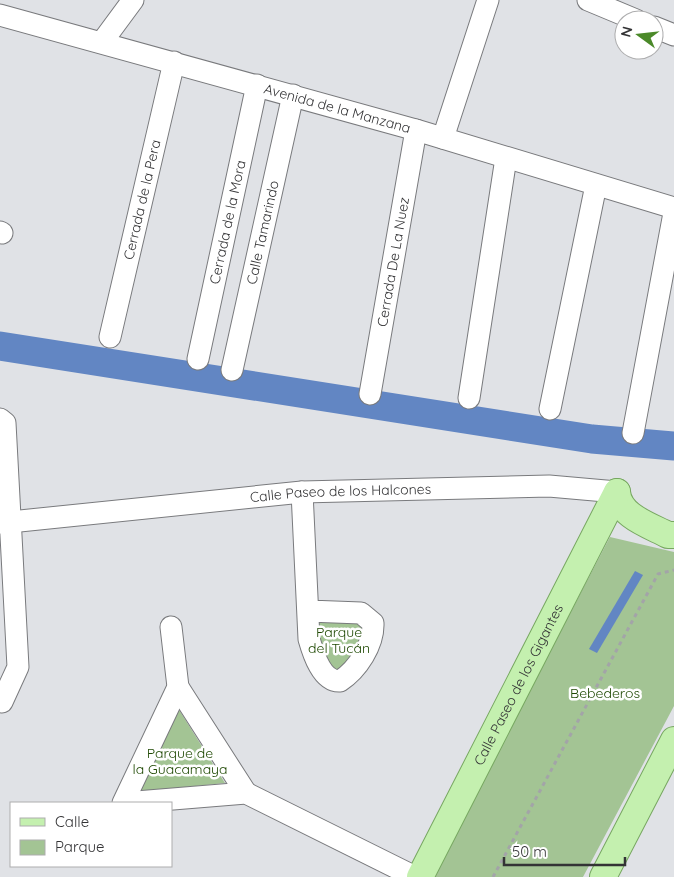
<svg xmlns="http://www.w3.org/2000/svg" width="674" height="877" viewBox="0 0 674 877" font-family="Quicksand,sans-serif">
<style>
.green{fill:#a3c494}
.water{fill:#6286c3}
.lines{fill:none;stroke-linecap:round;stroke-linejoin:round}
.river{stroke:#6286c3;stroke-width:29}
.minor-casing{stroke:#797a7d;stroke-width:23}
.major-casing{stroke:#77a761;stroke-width:28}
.path{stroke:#a3a4a8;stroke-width:3;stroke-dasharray:4 4;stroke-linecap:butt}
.minor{stroke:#fff;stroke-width:21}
.major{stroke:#c4f0af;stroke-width:26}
.labels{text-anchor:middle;stroke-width:5;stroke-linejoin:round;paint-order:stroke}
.street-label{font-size:14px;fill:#333335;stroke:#fff}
.park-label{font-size:14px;fill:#1f4903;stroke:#fff}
</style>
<rect width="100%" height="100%" fill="#e0e2e6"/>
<path class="green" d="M610 537 674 552V706L583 877H432Z
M318 615 369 626 339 678 313 640Z
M176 705 225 783 137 792Z"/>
<path class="water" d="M635 571 643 575 597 653 589 649Z"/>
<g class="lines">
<path class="river" d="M0 346 592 439 674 446"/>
<g class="minor-casing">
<g id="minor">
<path d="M588 0 636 20"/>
<path id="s1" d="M0 15 416 130 674 208"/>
<path d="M654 27 674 35"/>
<path d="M102 42 133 0"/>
<path d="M443 138 488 0"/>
<path d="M0 232 2 233"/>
<path id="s2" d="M110 337 174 62"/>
<path id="s3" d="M198 359 257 85"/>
<path id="s4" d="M232 370 293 95"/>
<path id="s5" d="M370 394 416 130"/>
<path d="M469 398 506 158"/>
<path d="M550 409 596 185"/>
<path d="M0 419 5 423 18 667 2 702"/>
<path d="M633 433 674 213"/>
<path d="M302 492 309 639C313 653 322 682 340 681 357 670 374 645 373 623L361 613 308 611"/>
<path id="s6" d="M0 523 302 492 549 486 617 492"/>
<path d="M178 687 246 793"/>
<path d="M123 803 178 687 171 627"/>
<path d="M124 803 246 793 415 877"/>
</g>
</g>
<g class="major-casing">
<g id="major">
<path d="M617 492C619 516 649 525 668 535H674"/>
<path id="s7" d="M420 877 617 492"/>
<path d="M603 877 674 740"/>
</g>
</g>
<path class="path" d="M493 877 658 574 674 570"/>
<use href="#minor" class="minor"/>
<use href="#major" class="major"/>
</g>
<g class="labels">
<g class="street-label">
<text dy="5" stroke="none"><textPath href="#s1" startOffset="350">Avenida de la Manzana</textPath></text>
<text dy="5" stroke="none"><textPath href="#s2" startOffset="141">Cerrada de la Pera</textPath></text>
<text dy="5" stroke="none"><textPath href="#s3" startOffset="140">Cerrada de la Mora</textPath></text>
<text dy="5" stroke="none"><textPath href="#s4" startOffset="141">Calle Tamarindo</textPath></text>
<text dy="5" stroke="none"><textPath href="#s5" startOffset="134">Cerrada De La Nuez</textPath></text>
<text dy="5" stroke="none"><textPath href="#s6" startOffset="342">Calle Paseo de los Halcones</textPath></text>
<text dy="5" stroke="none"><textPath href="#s7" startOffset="216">Calle Paseo de los Gigantes</textPath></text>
</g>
<g class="park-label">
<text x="339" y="637">Parque<tspan x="339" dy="16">del Tucán</tspan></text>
<text x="605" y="698">Bebederos</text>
<text x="180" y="758">Parque de<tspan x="180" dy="16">la Guacamaya</tspan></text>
</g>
</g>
<rect x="10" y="802" width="162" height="65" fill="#ffffff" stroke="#adadae"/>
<rect x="20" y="818" width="25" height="8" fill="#c4f0af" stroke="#adadae"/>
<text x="55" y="827" font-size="15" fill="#333335">Calle</text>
<rect x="20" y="840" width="25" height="15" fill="#a3c494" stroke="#adadae"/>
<text x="55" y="852" font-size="15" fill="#333335">Parque</text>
<g transform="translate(639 35) rotate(285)"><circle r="24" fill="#ffffff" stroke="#adadae"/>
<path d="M0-4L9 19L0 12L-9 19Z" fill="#4b8929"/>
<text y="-8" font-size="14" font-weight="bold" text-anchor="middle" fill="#333335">N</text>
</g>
<path d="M504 857v8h121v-8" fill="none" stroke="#333335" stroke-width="2.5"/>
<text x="512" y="857" font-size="15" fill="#333335" stroke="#ffffff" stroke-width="4" paint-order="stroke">50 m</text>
</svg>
